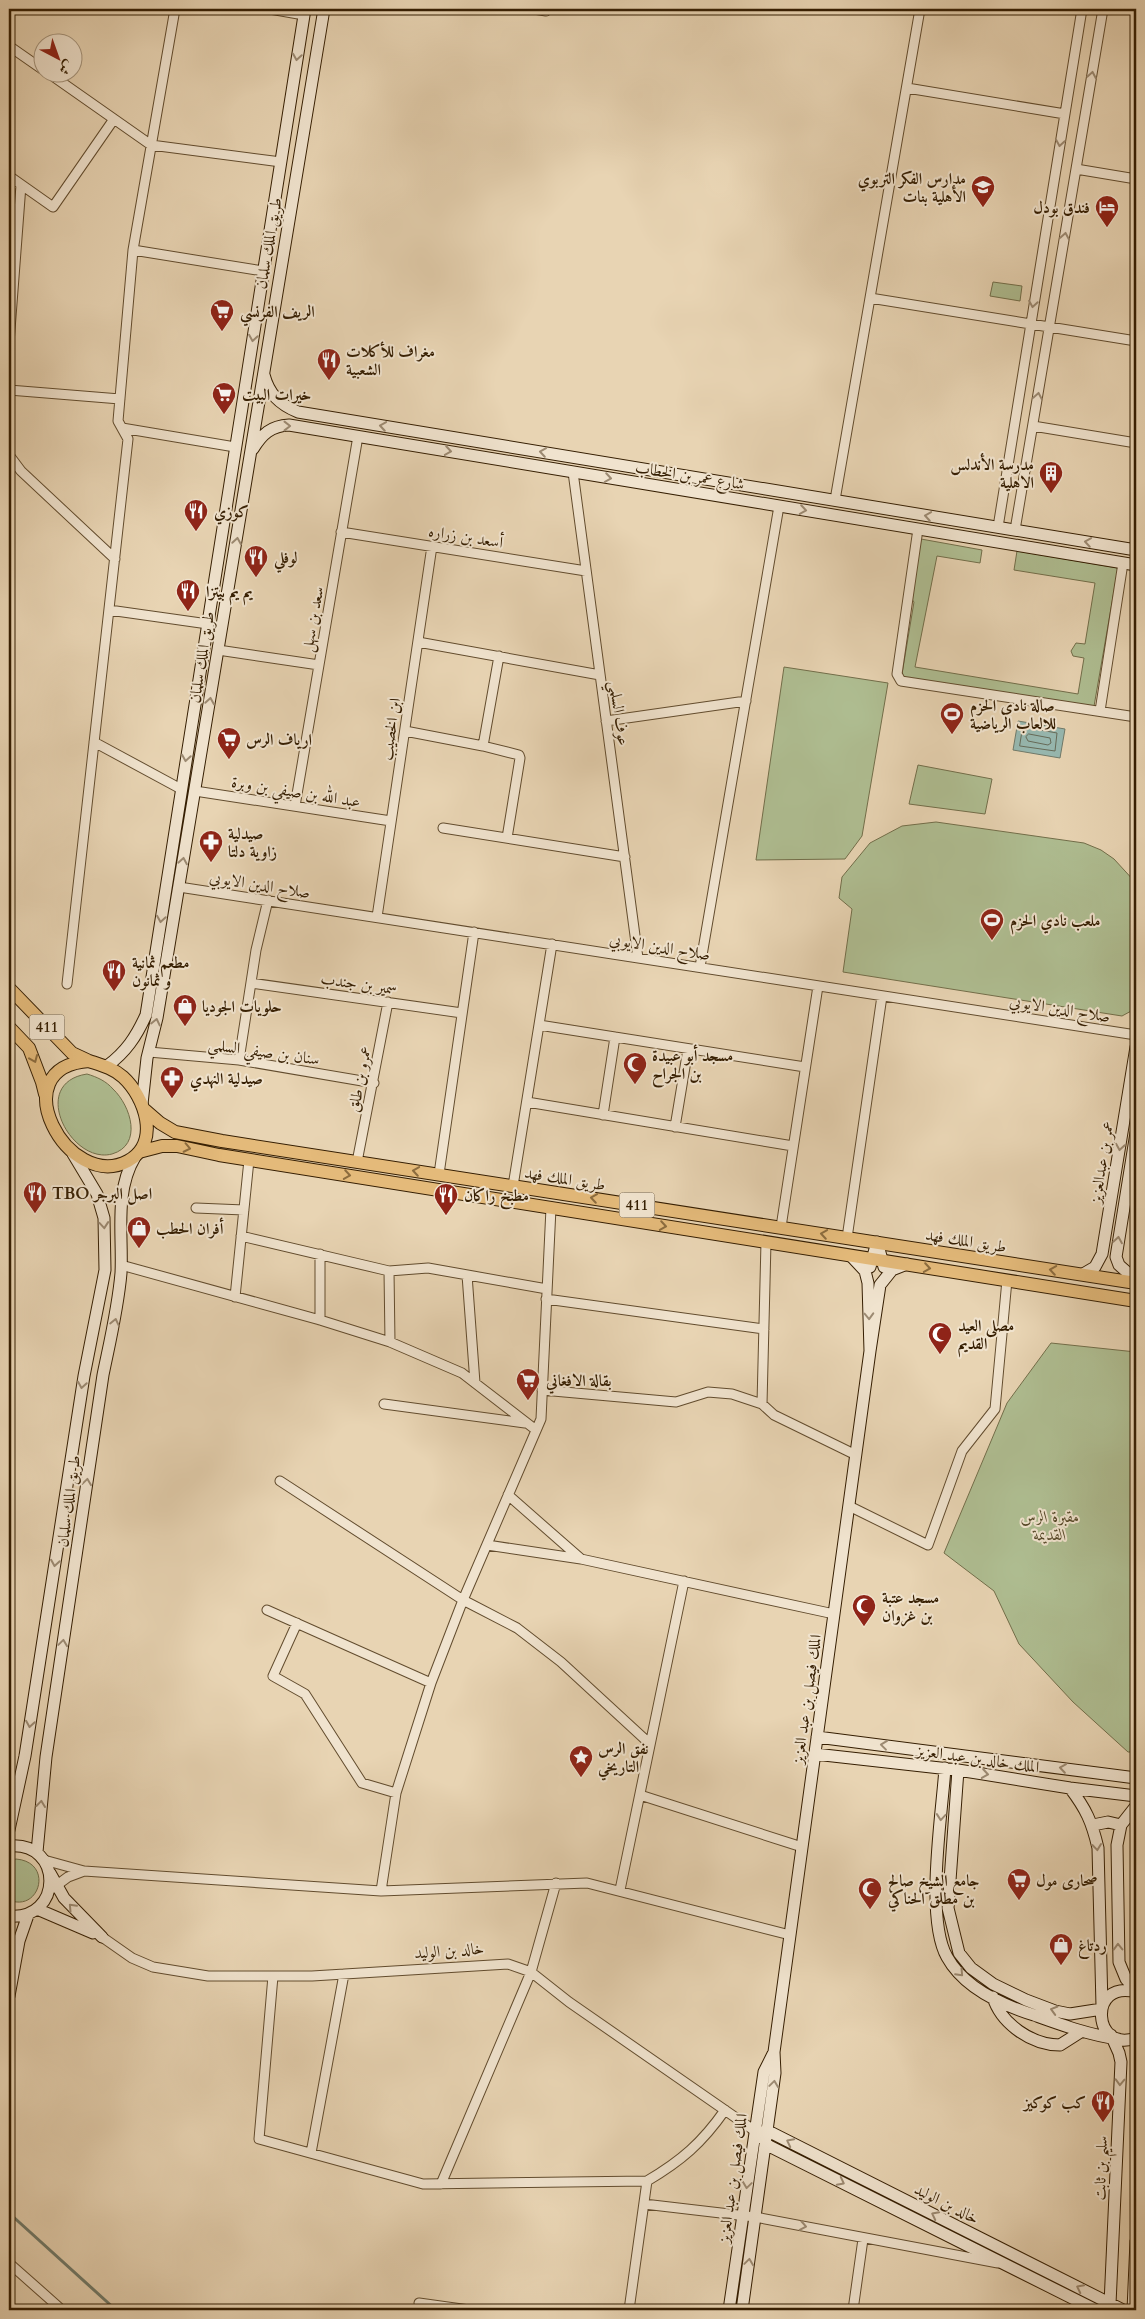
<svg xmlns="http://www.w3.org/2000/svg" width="1145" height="2319" viewBox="0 0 1145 2319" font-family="Cardo,Amiri,serif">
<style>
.green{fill:#afbe92;stroke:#726e4a}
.water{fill:#97b8b0;stroke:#707a6a}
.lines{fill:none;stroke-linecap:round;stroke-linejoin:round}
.shore{stroke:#666b59;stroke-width:1}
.stream{stroke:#707a6a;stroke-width:3}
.street-casing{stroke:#624c2e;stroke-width:11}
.secondary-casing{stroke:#351e02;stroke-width:13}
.primary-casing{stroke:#351e02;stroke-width:14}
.street{stroke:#f0e3ce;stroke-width:9}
.secondary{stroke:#f0e3ce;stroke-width:11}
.primary{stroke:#e4ba7a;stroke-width:12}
.oneway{stroke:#9c8a72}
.oneway2{stroke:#8c6c3e}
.labels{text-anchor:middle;stroke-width:4;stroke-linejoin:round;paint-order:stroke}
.shield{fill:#f0e3ce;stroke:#6d593f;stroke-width:1}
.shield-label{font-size:15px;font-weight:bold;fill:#351e02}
.poi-label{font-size:16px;font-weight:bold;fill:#351e02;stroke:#f0e3ce;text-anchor:start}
.street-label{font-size:16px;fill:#351e02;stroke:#f0e3ce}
.park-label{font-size:16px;font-style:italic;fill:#544626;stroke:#f0e3ce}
</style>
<rect width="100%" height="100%" fill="#e8d4b3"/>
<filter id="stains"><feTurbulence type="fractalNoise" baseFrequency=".004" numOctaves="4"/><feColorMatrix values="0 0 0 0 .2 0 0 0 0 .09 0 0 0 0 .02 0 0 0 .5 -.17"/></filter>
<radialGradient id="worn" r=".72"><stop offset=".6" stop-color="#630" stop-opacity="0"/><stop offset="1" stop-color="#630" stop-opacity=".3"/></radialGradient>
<path class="green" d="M993 282 1022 286 1020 301 990 296Z
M921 539 982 550 980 563 937 556 915 667 1078 694 1084 658 1073 656 1071 651 1076 643 1085 644 1095 583 1014 570 1017 551 1118 568 1093 712 901 680 914 602 911 598Z
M784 667 888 683 862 836 845 859 756 860Z
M918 765 992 779 985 814 909 804Z
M936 822 1084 843 1101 850 1114 859 1136 883V988L1133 1010 1122 1016 843 972 852 909 839 898 842 877 870 843 902 826Z
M87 1074C97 1077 106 1081 113 1089 131 1106 143 1145 112 1154 71 1165 28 1083 87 1074Z
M1051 1343 1136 1352V1752H1128L1073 1702 1019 1644 994 1591 944 1553 1007 1403Z
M16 1859C54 1862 40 1913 9 1900V1861Z"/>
<path class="water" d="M1018 721 1065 729 1060 758 1013 750Z"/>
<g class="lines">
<path class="shore" d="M1023 727 1057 733 1055 751 1020 746Z
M1029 734 1050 738 1051 743 1048 745 1028 741 1026 737Z"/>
<path class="stream" d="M9 2213 116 2310"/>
<g class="street-casing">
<path id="street" d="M270 9 304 15
M534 9 546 11V9
M9 46 42 69
M47 72 151 145 281 162
M907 88 1065 114
M1076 169 1136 179
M9 176 53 207 114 119
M133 250 263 271
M870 298 1136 341
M9 343 21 185
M9 390 120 399
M1033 426 1136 443
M122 428 235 447
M9 455 21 471 115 559
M573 472 638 958
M835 500 920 9
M998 527 1082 9
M918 529 897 674 901 681 1136 717
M1015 530 1103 9
M341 532 586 571
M109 610 208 624
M418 642 600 675
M218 650 319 665
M1100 711 1123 563
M606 721 746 701
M405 731 483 746 499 656
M94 742 181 789
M483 746 519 755 520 758 507 838
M195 791 391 821
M295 806 358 436
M443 828 625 857
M179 887 1136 1035
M377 917 432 546
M700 967 779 506
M251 983 462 1013
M67 984 128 439 118 421 133 250 175 9
M539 1025 805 1067
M149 1052 239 1060 374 1083
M239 1060 256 950 268 900
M527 1102 793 1146
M603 1115 615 1037
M675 1127 688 1049
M357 1162 388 1002
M439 1174 474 932
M513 1186 552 944
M196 1208 244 1210
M781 1227 818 986
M241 1236 389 1271 428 1268 547 1289
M847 1238 882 996
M320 1254V1320
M121 1265 320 1320 390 1342 462 1373 536 1430
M389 1271 390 1342
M467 1275 475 1383
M235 1297 249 1160
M546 1299 764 1329
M542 1390 676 1402 708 1392 732 1394 762 1404 774 1415 856 1455
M384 1404 525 1423
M762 1404 766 1242
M280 1481 463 1600 517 1628 561 1662 650 1744
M508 1495 581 1559 834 1614
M849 1506 928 1545 962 1451 995 1409 1007 1280
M487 1545 581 1559
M267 1610 431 1683
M297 1623 273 1676 305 1694 362 1783 396 1793
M640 1795 802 1847
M44 1860 84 1871 68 1877 53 1888
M84 1871 381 1891 587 1883 790 1935
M620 1890 684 1581
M381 1891 396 1793 431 1683 463 1600 541 1419 551 1208
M102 1937 132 1958 153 1967 208 1976H312L508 1964 531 1972 569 2002 755 2131
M273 1976 259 2139 423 2184 647 2181
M311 2153 344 1974
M441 2184 531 1972 556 1883
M644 2204 755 2217 998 2263
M9 2263 62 2310
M419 2303 469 2310
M629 2310 647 2181C681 2161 702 2143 725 2110
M853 2310 863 2239"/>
</g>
<g class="secondary-casing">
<path id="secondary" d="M264 375C269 394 279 404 298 412L1136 550
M253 449C262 434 271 426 289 425L1136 565
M107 1066C126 1052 136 1037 146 1015L305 9
M142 1104 147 1058 157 1018 324 9
M1136 1133 1116 1257 1119 1265 1136 1280
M851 1256 865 1271 868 1283 870 1351 880 1285 892 1270 907 1264
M870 1267 877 1242 884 1267
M1083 1274 1095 1267 1102 1254 1136 1047
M817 1737 1136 1778
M815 1754 958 1770 1070 1788 1136 1796
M945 1768C942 1814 925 1918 947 1957 964 1988 1002 2005 1034 2015 1062 2025 1089 2035 1118 2039
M958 1770 948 1908 959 1953 971 1968 993 1984 1026 2000 1055 2011 1070 2014 1102 2009
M1070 1788C1086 1809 1092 1822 1098 1848L1102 2006
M1136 1806 1121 1825 1117 1845 1119 1962 1126 1979 1136 1990
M1093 1825 1108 1822 1121 1825
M9 1830 25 1756 84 1376 105 1270 104 1218 97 1194 73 1154
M9 1846C64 1841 63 1921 9 1916
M37 1852 46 1757 103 1375C110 1341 118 1308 121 1273 123 1235 114 1192 135 1157
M50 1873 64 1898 102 1937
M37 1909 93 1933
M1136 1992C1087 1979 1093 2054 1136 2038
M9 1996 19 1941 28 1915
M993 1997C1001 2024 1032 2045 1060 2045L1082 2031
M755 2131 772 2133 1123 2310
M763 2139 769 2146 1096 2310
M1110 2304 1121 2062 1119 2053 1111 2035
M729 2310 764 2072 773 2054
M742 2310 775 2073 774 2052 870 1351
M1133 2310 1136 2241"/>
</g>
<g class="primary-casing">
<path id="primary" d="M9 988 72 1053 87 1060
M9 1027 29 1048 42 1082 45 1094
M89 1061C101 1065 113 1068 123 1077 145 1097 161 1143 128 1161 68 1193 0 1067 89 1061Z
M145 1110 160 1123 175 1132 222 1141 1136 1283
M139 1152 162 1146H177L219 1155 1136 1301"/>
</g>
<use href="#street" class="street"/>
<use href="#secondary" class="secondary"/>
<use href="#primary" class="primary"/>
</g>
<defs><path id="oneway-chevron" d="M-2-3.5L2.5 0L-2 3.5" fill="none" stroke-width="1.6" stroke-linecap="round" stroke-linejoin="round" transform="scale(1.25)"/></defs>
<g class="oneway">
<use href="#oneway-chevron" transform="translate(297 57) rotate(99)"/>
<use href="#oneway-chevron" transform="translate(1092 75) rotate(-80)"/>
<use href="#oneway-chevron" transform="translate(1060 143) rotate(99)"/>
<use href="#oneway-chevron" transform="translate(1065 236) rotate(-80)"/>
<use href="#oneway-chevron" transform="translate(1033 304) rotate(99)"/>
<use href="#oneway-chevron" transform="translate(253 338) rotate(99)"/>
<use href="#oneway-chevron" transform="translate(1038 396) rotate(-80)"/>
<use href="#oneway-chevron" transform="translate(287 426)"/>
<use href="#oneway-chevron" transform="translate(383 426) rotate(-171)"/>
<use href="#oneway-chevron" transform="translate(448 451) rotate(9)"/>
<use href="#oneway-chevron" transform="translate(543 452) rotate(-171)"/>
<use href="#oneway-chevron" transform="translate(608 478) rotate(9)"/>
<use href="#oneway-chevron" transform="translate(803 510) rotate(9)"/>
<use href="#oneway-chevron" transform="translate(928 516) rotate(-171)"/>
<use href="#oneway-chevron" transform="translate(237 541) rotate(-81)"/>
<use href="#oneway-chevron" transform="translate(1088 542) rotate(-171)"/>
<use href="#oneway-chevron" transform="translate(210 701) rotate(-81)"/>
<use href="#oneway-chevron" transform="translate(186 758) rotate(99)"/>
<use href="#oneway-chevron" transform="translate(183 861) rotate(-80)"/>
<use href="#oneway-chevron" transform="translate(161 919) rotate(99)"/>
<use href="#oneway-chevron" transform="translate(156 1022) rotate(-77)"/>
<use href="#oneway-chevron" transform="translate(1120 1147) rotate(99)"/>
<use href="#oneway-chevron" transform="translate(104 1225) rotate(85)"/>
<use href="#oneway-chevron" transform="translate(1118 1240) rotate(-81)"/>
<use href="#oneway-chevron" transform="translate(869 1316) rotate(88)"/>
<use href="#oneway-chevron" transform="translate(115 1322) rotate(-77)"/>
<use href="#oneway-chevron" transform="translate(82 1385) rotate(99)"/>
<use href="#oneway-chevron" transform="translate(87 1482) rotate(-82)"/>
<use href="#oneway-chevron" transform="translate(55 1563) rotate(99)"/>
<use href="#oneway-chevron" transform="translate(63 1643) rotate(-82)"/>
<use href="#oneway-chevron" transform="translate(30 1724) rotate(99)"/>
<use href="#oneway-chevron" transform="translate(884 1745) rotate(-173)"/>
<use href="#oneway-chevron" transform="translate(1063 1768) rotate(-172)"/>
<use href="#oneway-chevron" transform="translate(985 1774) rotate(9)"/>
<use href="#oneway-chevron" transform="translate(41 1804) rotate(-83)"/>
<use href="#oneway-chevron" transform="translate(941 1817) rotate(95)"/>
<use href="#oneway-chevron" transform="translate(1097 1847) rotate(83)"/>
<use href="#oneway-chevron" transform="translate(72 1907) rotate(-133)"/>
<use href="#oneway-chevron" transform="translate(1118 1947) rotate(-91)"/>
<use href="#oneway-chevron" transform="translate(960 1973) rotate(47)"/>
<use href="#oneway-chevron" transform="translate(1054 2010) rotate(-164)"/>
<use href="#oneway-chevron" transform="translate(1120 2082) rotate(92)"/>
<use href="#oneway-chevron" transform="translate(774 2084) rotate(-82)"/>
<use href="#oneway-chevron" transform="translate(790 2142) rotate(-153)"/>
<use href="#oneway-chevron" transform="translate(841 2182) rotate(27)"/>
<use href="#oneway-chevron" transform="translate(747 2185) rotate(98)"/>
<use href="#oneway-chevron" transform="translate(935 2215) rotate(-153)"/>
<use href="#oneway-chevron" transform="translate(803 2226) rotate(11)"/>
<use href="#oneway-chevron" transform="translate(749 2262) rotate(-82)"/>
<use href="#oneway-chevron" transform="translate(1080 2288) rotate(-153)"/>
</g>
<g class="oneway2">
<use href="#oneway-chevron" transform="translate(34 1059) rotate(67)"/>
<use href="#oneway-chevron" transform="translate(187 1148) rotate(12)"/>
<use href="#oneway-chevron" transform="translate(416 1171) rotate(-171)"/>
<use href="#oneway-chevron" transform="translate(347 1175) rotate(9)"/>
<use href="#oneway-chevron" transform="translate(594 1198) rotate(-171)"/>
<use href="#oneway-chevron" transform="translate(663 1226) rotate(9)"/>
<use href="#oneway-chevron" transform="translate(824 1234) rotate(-171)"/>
<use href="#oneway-chevron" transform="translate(927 1268) rotate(9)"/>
<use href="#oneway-chevron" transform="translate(1053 1270) rotate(-171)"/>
</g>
<defs>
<g id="school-pin" transform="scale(1.25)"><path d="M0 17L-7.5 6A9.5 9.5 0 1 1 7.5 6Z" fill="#8f2418" stroke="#f0e3ce"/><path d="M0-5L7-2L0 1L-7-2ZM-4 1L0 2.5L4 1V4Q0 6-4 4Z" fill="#fff"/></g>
<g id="hotel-pin" transform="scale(1.25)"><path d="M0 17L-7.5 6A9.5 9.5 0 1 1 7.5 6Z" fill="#8f2418" stroke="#f0e3ce"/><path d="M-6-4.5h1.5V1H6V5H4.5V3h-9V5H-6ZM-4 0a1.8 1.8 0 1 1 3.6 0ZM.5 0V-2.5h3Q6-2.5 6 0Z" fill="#fff"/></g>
<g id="supermarket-pin" transform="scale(1.25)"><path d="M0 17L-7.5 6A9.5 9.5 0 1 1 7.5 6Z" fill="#8f2418" stroke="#f0e3ce"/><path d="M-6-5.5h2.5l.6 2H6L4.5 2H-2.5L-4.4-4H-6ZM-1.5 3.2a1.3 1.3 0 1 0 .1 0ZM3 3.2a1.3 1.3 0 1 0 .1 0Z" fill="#fff"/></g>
<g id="restaurant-pin" transform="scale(1.25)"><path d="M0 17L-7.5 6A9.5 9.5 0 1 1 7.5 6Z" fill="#8f2418" stroke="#f0e3ce"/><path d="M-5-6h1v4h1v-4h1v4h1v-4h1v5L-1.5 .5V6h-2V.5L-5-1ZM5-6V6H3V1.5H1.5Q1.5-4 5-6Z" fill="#fff"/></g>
<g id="building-pin" transform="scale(1.25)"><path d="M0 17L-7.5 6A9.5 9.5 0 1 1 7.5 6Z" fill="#8f2418" stroke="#f0e3ce"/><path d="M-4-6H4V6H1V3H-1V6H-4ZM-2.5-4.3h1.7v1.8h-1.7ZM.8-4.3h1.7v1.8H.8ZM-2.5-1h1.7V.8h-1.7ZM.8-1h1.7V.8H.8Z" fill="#fff"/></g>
<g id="stadium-pin" transform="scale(1.25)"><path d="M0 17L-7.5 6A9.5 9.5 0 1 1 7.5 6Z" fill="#8f2418" stroke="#f0e3ce"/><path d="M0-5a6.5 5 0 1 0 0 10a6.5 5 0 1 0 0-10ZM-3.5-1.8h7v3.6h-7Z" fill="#fff"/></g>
<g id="pharmacy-pin" transform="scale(1.25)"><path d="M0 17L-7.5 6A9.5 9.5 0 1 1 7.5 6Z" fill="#8f2418" stroke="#f0e3ce"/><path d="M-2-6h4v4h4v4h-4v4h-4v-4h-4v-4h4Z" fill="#fff"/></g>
<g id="shop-pin" transform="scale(1.25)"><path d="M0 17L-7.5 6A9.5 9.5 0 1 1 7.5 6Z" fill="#8f2418" stroke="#f0e3ce"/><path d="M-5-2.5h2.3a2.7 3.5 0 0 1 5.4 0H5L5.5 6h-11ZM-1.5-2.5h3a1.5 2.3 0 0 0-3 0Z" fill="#fff"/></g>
<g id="mosque-pin" transform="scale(1.25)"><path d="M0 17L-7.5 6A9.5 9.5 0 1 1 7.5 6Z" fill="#8f2418" stroke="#f0e3ce"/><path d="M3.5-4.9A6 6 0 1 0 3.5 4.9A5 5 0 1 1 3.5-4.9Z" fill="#fff"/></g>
<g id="sight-pin" transform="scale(1.25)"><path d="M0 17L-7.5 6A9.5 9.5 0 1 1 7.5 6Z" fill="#8f2418" stroke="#f0e3ce"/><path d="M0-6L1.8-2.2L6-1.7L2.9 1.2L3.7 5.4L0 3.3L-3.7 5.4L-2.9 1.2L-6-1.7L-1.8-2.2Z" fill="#fff"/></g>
</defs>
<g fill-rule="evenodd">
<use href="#school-pin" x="983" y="187"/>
<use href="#hotel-pin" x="1107" y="207"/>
<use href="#supermarket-pin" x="222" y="311"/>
<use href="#restaurant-pin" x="329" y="360"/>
<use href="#supermarket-pin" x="224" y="394"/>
<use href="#building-pin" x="1051" y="473"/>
<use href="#restaurant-pin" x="196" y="511"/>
<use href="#restaurant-pin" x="256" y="557"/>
<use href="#restaurant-pin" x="188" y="591"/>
<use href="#stadium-pin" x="952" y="714"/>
<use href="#supermarket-pin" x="229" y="739"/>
<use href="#pharmacy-pin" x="211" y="842"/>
<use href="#stadium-pin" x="992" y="920"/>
<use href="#restaurant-pin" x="114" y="971"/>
<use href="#shop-pin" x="185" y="1006"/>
<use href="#mosque-pin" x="635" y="1064"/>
<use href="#pharmacy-pin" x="172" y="1078"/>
<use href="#restaurant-pin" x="35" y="1193"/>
<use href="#restaurant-pin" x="446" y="1195"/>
<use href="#shop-pin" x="139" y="1228"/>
<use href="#mosque-pin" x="940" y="1334"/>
<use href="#supermarket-pin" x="528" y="1380"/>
<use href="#mosque-pin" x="864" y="1606"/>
<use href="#sight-pin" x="581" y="1757"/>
<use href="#supermarket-pin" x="1019" y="1880"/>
<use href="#mosque-pin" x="870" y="1889"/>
<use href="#shop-pin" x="1061" y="1945"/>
<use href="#restaurant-pin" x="1103" y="2102"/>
</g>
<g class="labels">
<g class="shield">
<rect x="29.5" y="1014.5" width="35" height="25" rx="4"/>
<rect x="619.5" y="1192.5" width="35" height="25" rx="4"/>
</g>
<g class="shield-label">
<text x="47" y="1032">411</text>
<text x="637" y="1210">411</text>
</g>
<g class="poi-label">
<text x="966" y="184" text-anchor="end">مدارس الفكر التربوي<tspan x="966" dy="18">الأهلية بنات</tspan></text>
<text x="1090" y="213" text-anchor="end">فندق بودل</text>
<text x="240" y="317">الريف الفرنسي</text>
<text x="346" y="357">مغراف للأكلات<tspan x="346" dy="18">الشعبية</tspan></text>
<text x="242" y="400">خيرات البيت</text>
<text x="1034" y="470" text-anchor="end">مدرسة الأندلس<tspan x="1034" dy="18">الاهلية</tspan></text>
<text x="214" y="517">كوزي</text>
<text x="274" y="563">لوفلي</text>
<text x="206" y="597">يم يم بيتزا</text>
<text x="970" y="711">صالة نادي الحزم<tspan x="970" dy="18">للالعاب الرياضية</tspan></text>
<text x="246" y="745">ارياف الرس</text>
<text x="228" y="839">صيدلية<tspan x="228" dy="18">زاوية دلتا</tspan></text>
<text x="1010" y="926">ملعب نادي الحزم</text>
<text x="132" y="968">مطعم ثمانية<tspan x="132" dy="18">و ثمانون</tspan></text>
<text x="202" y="1012">حلويات الجوديا</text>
<text x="652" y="1061">مسجد أبو عبيدة<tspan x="652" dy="18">بن الجراح</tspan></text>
<text x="190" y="1084">صيدلية النهدي</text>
<text x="52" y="1199">TBO اصل البرجر</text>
<text x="464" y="1201">مطبخ راكان</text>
<text x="156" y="1234">أفران الحطب</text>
<text x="958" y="1331">مصلى العيد<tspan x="958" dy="18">القديم</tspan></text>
<text x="546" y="1386">بقالة الافغاني</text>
<text x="882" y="1603">مسجد عتبة<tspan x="882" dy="18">بن غزوان</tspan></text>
<text x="598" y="1754">نفق الرس<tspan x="598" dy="18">التاريخي</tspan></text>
<text x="888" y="1886">جامع الشيخ صالح<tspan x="888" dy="18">بن مطلق الحناكي</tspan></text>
<text x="1036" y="1886">صحارى مول</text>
<text x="1078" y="1951">ردتاغ</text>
<text x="1086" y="2108" text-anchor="end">كب كوكيز</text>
</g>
<g class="street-label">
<text transform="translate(268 243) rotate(-80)" y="6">طريق الملك سلمان</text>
<text transform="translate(690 475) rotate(9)" y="6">شارع عمر بن الخطاب</text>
<text transform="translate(466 536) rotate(9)" y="6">أسعد بن زراره</text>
<text transform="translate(312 619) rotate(-80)" y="6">سعد بن سهل</text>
<text transform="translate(201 657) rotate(-81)" y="6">طريق الملك سلمان</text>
<text transform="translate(620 713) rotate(82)" y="6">عوف السلمي</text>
<text transform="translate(390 729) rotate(-82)" y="6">ابن الخصيب</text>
<text transform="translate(296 791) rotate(9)" y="6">عبد الله بن صيفي بن وبرة</text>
<text transform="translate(260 884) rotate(9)" y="6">صلاح الدين الايوبي</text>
<text transform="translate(660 946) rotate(9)" y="6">صلاح الدين الايوبي</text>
<text transform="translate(359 983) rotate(8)" y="6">سمير بن جندب</text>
<text transform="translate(1060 1008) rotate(9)" y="6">صلاح الدين الايوبي</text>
<text transform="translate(264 1051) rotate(8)" y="6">سنان بن صيفي السلمي</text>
<text transform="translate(359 1079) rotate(-79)" y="6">عمرو بن طلق</text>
<text transform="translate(1101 1162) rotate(-81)" y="6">عمر بن عبدالعزيز</text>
<text transform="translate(565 1178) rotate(9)" y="6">طريق الملك فهد</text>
<text transform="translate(966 1240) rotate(9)" y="6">طريق الملك فهد</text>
<text transform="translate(68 1501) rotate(-82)" y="6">طريق الملك سلمان</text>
<text transform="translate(806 1699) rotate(-82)" y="6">الملك فيصل بن عبد العزيز</text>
<text transform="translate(978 1758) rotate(8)" y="6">الملك خالد بن عبد العزيز</text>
<text transform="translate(449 1950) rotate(-4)" y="6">خالد بن الوليد</text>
<text transform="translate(1100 2168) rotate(-88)" y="6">سليم بن ثابت</text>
<text transform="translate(732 2178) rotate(-82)" y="6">الملك فيصل بن عبد العزيز</text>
<text transform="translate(947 2203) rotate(27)" y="6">خالد بن الوليد</text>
</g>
<g class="park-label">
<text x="1050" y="1522">مقبرة الرس<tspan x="1050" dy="18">القديمة</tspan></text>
</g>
</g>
<rect width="1145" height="2319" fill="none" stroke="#e8d4b3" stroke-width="30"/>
<rect x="10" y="10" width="1125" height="2299" fill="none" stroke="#351e02" stroke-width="2.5"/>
<rect x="15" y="15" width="1115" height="2289" fill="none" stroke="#351e02"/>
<g transform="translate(58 58) rotate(139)"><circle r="24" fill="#f0e3ce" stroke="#a5947c"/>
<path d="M0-4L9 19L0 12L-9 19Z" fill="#8f2418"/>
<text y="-8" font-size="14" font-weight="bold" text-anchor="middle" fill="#351e02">ش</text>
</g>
<rect width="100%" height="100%" filter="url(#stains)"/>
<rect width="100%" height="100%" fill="url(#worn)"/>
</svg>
